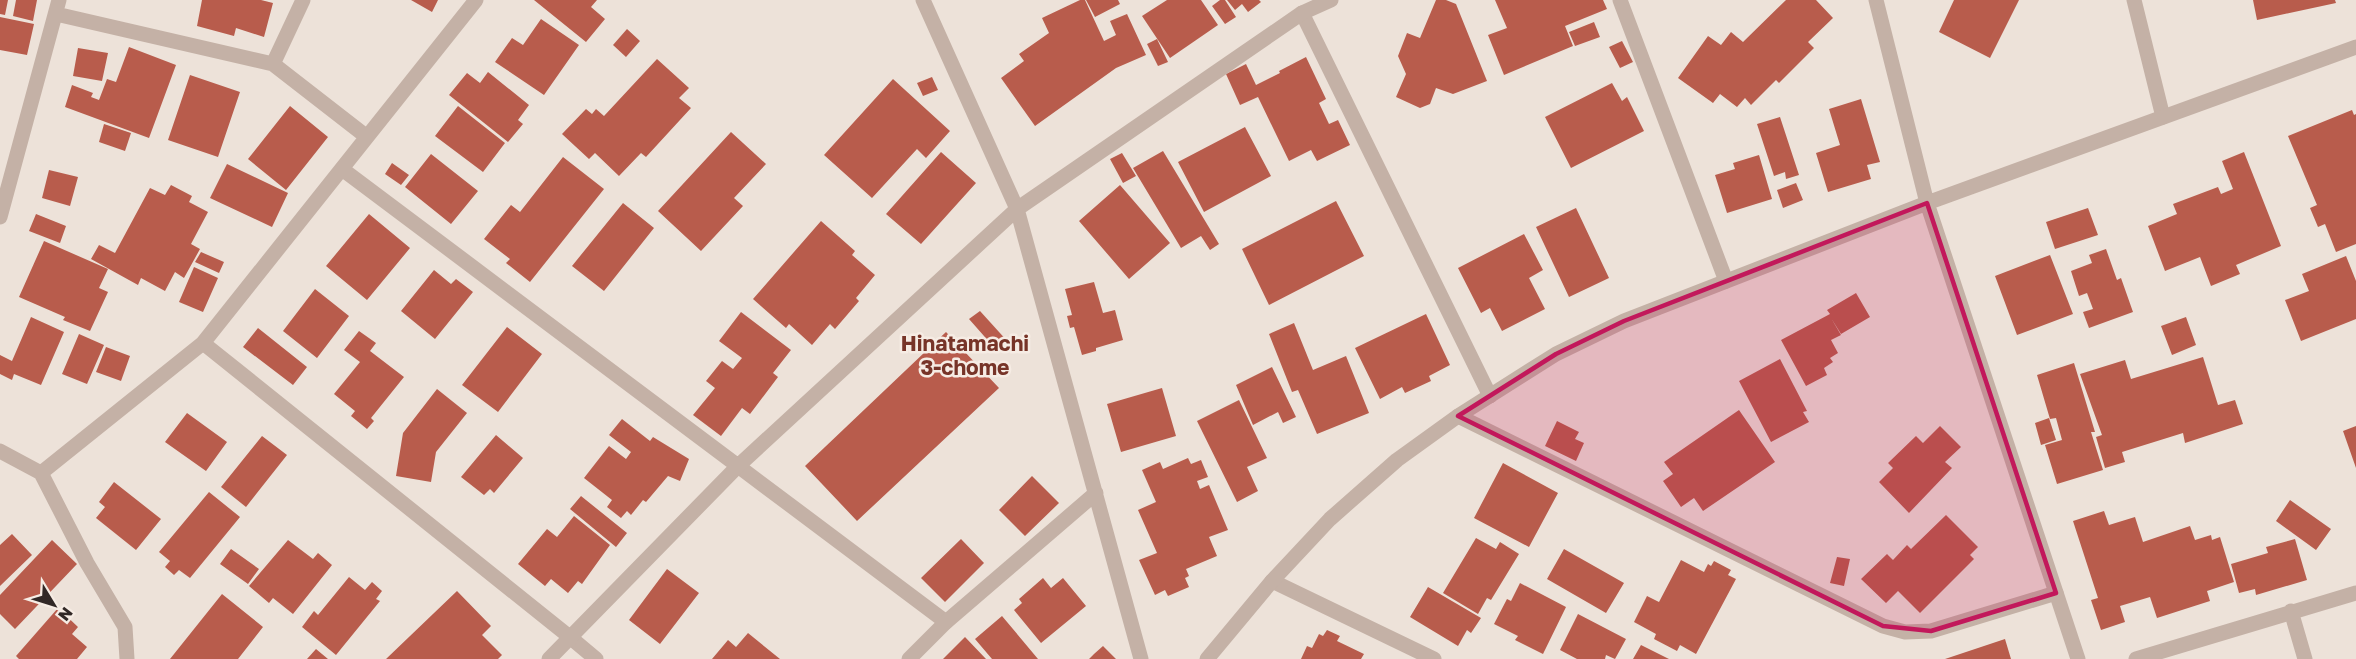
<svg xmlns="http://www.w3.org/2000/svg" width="2356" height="659" viewBox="0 0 2356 659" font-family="'Golos Text',sans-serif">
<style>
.building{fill:#b85c4c}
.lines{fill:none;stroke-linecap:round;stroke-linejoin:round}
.service{stroke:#c4b1a6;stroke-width:15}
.minor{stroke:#c4b1a6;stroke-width:15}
.tertiary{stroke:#c4b1a6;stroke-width:15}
.marked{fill:#c2185b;fill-opacity:0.2;stroke:#c2185b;stroke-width:4.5;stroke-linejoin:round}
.labels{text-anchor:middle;stroke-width:5;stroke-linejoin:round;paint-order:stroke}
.neighbourhood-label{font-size:21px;font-weight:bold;fill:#773428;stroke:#f6ece4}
</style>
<rect width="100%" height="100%" fill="#ede2d9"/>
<path class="building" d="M0 0H8L5 15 0 14Z
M16 0H37L33 21 13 16Z
M202 0H261L273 3 264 37 236 28 234 36 197 26Z
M411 0H438L432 12Z
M534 0H597L591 7 605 19 586 42Z
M1080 0H1085L1104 41 1116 35 1110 21 1127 14 1146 55 1116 68 1035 126 1001 78 1024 61 1019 54 1049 33 1042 18Z
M1086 0H1118L1120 4 1095 17Z
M1167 0H1201L1218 25 1170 58 1142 16Z
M1220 0H1225L1236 17 1225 24 1212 6Z
M1227 0H1259L1261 2 1248 12 1242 4 1235 10Z
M1436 0H1446L1456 4 1487 81 1453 94 1436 88 1430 104 1420 108 1396 97 1406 74 1398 56 1407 33 1420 38Z
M1495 0H1603L1607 9 1565 26 1573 46 1504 75 1488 35 1507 28Z
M1786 0H1816L1833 18 1808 42 1814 48 1779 83 1776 80 1751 105 1745 98 1737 107 1720 94 1713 103 1678 78 1708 36 1721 45 1731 32 1743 42Z
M1954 0H2019L1990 58 1939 32Z
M2253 0H2335L2336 3 2257 20Z
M0 17 34 24 27 55 0 50Z
M541 19 579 45 544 95 495 62 512 38 523 45Z
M1594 22 1600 37 1575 46 1569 32Z
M627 29 640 41 626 57 613 45Z
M1157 39 1168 62 1158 66 1147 44Z
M1622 41 1633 62 1620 68 1609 47Z
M129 47 176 65 149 138 65 107 72 85 93 93 91 97 99 100 107 79 116 82Z
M78 48 108 53 102 81 73 76Z
M1306 57 1326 99 1319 103 1329 124 1338 120 1350 145 1317 161 1311 150 1289 161 1258 97 1240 105 1226 74 1246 64 1256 85 1280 73 1279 71Z
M657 59 689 88 679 98 691 108 646 157 641 153 619 176 595 153 589 159 562 134 586 109 592 114 596 109 604 116Z
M488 72 529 105 518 120 523 124 508 142 449 95 467 73 480 83Z
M190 75 240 92 218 157 168 140Z
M932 77 938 90 923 96 917 83Z
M893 79 950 131 926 158 917 149 872 198 824 155Z
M1612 83 1622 101 1627 97 1644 131 1571 168 1545 117Z
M1861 99 1880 162 1867 165 1871 179 1828 192 1816 153 1840 145 1829 109Z
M290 106 328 137 286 190 248 159Z
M458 106 505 143 483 172 435 136Z
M2352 110 2354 115 2356 114V244L2336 252 2325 224 2318 227 2310 208 2317 205 2288 136Z
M1780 117 1799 175 1786 179 1785 172 1774 176 1757 124Z
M104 124 131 133 125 151 99 142Z
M1245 127 1271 176 1204 212 1178 162Z
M731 132 766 164 734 198 743 206 701 251 658 211Z
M1163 151 1219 244 1210 250 1201 236 1181 248 1133 168Z
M941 152 976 183 921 244 886 214Z
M2244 152 2281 246 2236 265 2240 274 2211 286 2200 257 2165 271 2148 226 2177 214 2173 204 2218 187 2221 194 2233 189 2222 161Z
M1122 153 1136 176 1123 183 1110 159Z
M431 154 478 191 451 224 405 187Z
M1759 155 1772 199 1727 213 1715 175 1735 169 1733 163Z
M563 157 604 189 530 282 506 263 510 259 484 239 511 205 520 212Z
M392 163 409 175 401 185 385 174Z
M227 164 288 193 272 227 210 198Z
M49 170 78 177 70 206 42 198Z
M1796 183 1803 200 1783 208 1777 190Z
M171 185 192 196 189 202 208 212 191 244 200 249 184 278 175 272 165 291 141 278 138 285 91 259 99 245 115 253 150 188 165 195Z
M1120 185 1170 243 1129 279 1079 221Z
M1336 201 1364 256 1269 305 1242 249Z
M623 203 654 228 604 291 572 266Z
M1576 208 1609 278 1569 297 1536 227Z
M2088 208 2098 235 2055 249 2046 222Z
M36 214 66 226 60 243 29 231Z
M369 214 410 248 367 300 326 266Z
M821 221 855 251 852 255 875 275 856 298 859 301 835 329 830 324 812 345 789 324 786 328 753 299Z
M1524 234 1543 270 1529 278 1545 309 1502 331 1490 308 1481 313 1458 268Z
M44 241 108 269 99 288 108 292 90 331 63 320 65 317 19 297Z
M2106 249 2117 280 2121 278 2133 312 2089 328 2083 312 2093 309 2087 293 2079 296 2071 271 2092 263 2089 255Z
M201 252 224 262 219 273 195 262Z
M2050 255 2073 314 2017 335 1995 276Z
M2346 256 2356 281V319L2301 341 2285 300 2309 291 2302 274Z
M194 267 218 278 203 312 179 302Z
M434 270 451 284 456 279 473 292 435 339 401 311Z
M1094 282 1103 313 1115 310 1123 340 1096 348V351L1082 355 1074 327 1070 328 1067 316 1072 315 1065 289Z
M315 289 349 316 317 358 283 331Z
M1856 293 1870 317 1841 334 1831 318 1841 335 1831 340 1838 353 1830 358 1833 362 1824 368 1827 375 1806 386 1781 340 1830 314 1827 310Z
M980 311 1009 343 999 353 969 319Z
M741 312 791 350 773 373 778 377 750 414 742 408 721 436 693 415 715 388 706 381 722 361 733 369 742 358 719 341Z
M1426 314 1450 365 1429 376 1431 381 1405 393 1402 387 1380 399 1355 348Z
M31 317 64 332 41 385 14 374 12 380 0 374V355L12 361Z
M2186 317 2196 345 2172 355 2161 326Z
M1294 323 1313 370 1346 356 1369 413 1317 434 1298 390 1292 392 1269 334Z
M507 327 542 354 498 412 462 385Z
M258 328 307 367 293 385 243 347Z
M359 331 376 343 370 351 404 377 371 418 374 421 367 429 351 416 355 411 334 394 360 362 344 350Z
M946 332 999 388 857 521 805 466Z
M79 334 104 345 87 384 62 374Z
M106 347 130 356 121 381 96 372Z
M2203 357 2218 405 2235 400 2243 424 2185 443 2183 433 2122 452 2125 462 2105 468 2096 437 2102 435 2080 374 2125 360 2131 379Z
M1780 359 1807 411 1803 412 1809 422 1771 442 1739 381Z
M2074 363 2095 432H2091L2103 470 2057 484 2045 445 2062 440 2056 418 2050 419 2037 375Z
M1272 367 1296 417 1283 423 1278 412 1253 425 1236 385Z
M1162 388 1176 436 1121 452 1107 404Z
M437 389 467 413 436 452 431 482 396 476 403 433Z
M1239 400 1267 458 1247 467 1258 491 1237 502 1197 421Z
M1739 410 1775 462 1703 511 1694 498 1681 507 1663 481 1673 474 1664 462Z
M187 413 227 442 206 471 165 442Z
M2049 418 2056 440 2041 445 2035 423Z
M622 419 650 441 653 437 689 459 680 481 668 476 646 502 643 500 631 515 627 511 621 518 607 507 612 500 584 478 609 446 626 459 631 452 609 435Z
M1557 421 1579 432 1575 439 1584 443 1576 461 1545 446Z
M1940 426 1961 447 1945 462 1952 468 1909 513 1879 482 1893 468 1888 463 1916 436 1923 443Z
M2356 426V468L2343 431Z
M496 435 523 458 494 493 490 489 484 495 461 477Z
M262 436 287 455 246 507 221 487Z
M1188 458 1191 464 1201 460 1208 477 1197 481 1200 489 1209 485 1228 530 1209 537 1217 556 1186 569 1189 576 1185 578 1189 587 1168 596 1165 590 1155 595 1139 560 1157 553 1138 510 1156 502 1142 470 1160 462 1163 469Z
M1503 463 1558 493 1529 547 1474 518Z
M1032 476 1059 503 1025 536 999 510Z
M114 482 161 519 136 550 96 518 105 507 99 502Z
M209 492 240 517 190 578 179 570 174 575 165 567 170 561 159 552Z
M581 496 627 533 616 547 570 509Z
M2290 500 2331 529 2316 550 2276 521Z
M2104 511 2109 525 2135 517 2143 542 2190 526 2195 540 2211 535 2212 540 2220 537 2234 582 2207 591 2210 601 2157 618 2150 597 2120 606 2125 622 2101 630 2091 600 2098 598 2073 521Z
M1946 515 1978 547 1970 555 1974 559 1920 613 1898 591 1886 603 1861 579 1887 554 1893 560 1907 545 1911 549Z
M574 516 610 545 582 584 578 581 568 593 551 579 545 586 518 564 547 529 557 537Z
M12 534 32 555 0 586V545Z
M1476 538 1496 549 1500 542 1519 554 1491 600 1487 598 1478 614 1443 593Z
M961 539 984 563 945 602 921 578Z
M2295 539 2307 580 2256 595 2255 589 2239 593 2231 564 2268 553 2266 547Z
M52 540 77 564 15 629 0 614V595Z
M288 540 313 559 318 553 332 565 293 614 273 598 269 603 249 586Z
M231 549 259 569 248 584 220 564Z
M1564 549 1624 583 1606 613 1547 579Z
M1837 557 1850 559 1844 586 1830 583Z
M1681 560 1704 572 1708 564 1711 566 1714 561 1731 570 1728 575 1736 579 1696 654 1680 645 1677 651 1654 639 1656 634 1634 622 1647 596 1659 602Z
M667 569 699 593 660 644 629 620Z
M349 577 365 590 372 582 382 591 376 599 380 601 336 655 302 627 314 611 318 615Z
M1043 578 1051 588 1063 578 1086 606 1041 643 1014 610 1022 603 1019 599Z
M1520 583 1566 607 1543 654 1515 640 1518 636 1494 624 1507 599 1511 601Z
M1428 587 1481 618 1471 633 1467 630 1458 646 1410 617Z
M457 591 491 626 482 635 502 655 498 659H386Z
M222 594 263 627 238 659H170Z
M58 608 78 627 72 634 87 647 77 659H19L16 656Z
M1578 614 1626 639 1615 659 1606 655 1605 659H1577L1560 650Z
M1002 616 1038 659H992L975 639Z
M1327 630 1340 636 1337 641 1364 654 1361 659H1301L1307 646 1312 648 1319 634 1323 636Z
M748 633 780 659H712L728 640 736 647Z
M965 637 986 659H943Z
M2005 639 2011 659H1945Z
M1641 645 1669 659H1633Z
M1103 646 1116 659H1089L1094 654Z
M316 649 328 659H307Z"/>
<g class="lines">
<path class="service" d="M1620 0 1726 281
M1302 13 1490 396
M738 466 946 622
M571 638 596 659"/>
<path class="minor" d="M923 0 1017 209 1141 659
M2134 0 2163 117
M56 14 273 64 367 137
M273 64 303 0
M342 169 738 466
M0 217 59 0
M203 343 571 638
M1458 416 1883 626 1905 632 1931 631 2056 593
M0 451 41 473 87 563 125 627 127 659
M41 473 203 343 476 0
M1272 581 1434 659
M2291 611 2305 659
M549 659 738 466 1017 209 1302 13 1331 0
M909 659 946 622 1096 493
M2136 659 2356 593"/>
<path class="tertiary" d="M1876 0 1927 203 2078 659
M1207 659 1272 581 1330 519 1397 460 1458 416 1556 354 1624 321 1927 203 2356 47"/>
</g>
<path class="marked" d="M1927 203 2056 593 1931 631 1883 626 1458 416 1556 354 1624 321Z"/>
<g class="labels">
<g class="neighbourhood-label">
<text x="965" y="351">Hinatamachi<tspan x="965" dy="24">3-chome</tspan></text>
</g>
</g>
<g transform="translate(54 605) rotate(128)" stroke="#f6ece4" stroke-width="4.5" paint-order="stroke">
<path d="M0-4.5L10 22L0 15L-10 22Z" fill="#312826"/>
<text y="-9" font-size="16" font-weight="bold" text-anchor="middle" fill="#312826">N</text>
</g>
</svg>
